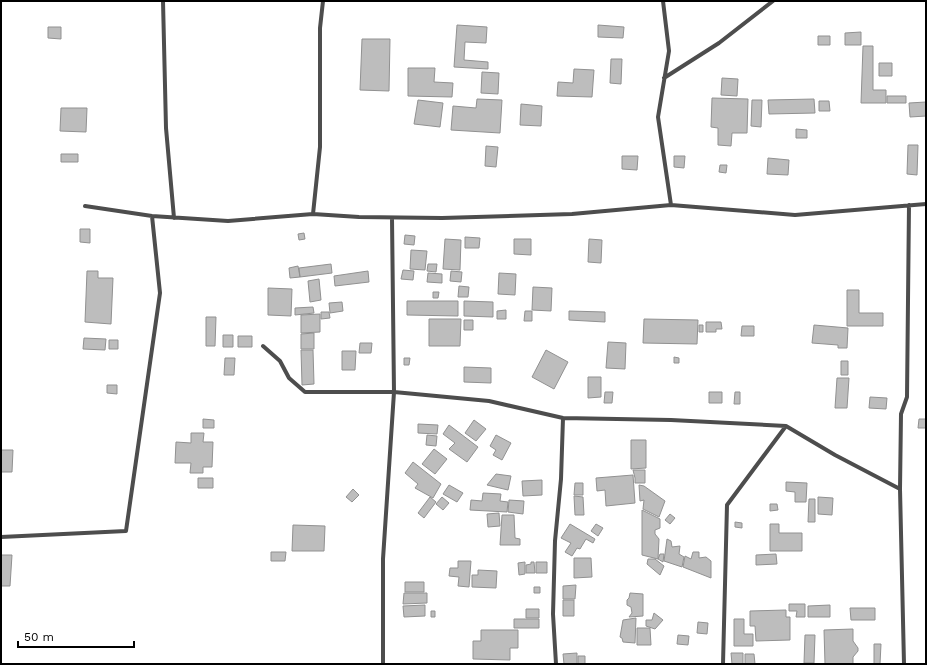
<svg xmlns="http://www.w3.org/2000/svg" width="927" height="665" viewBox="0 0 927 665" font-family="'Work Sans',sans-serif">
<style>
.building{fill:#bdbdbd;stroke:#919191}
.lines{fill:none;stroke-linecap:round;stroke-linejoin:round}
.street{stroke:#4d4d4d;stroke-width:4}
</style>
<rect width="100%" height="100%" fill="#fff"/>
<path class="building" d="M457 25 487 27 486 43 465 42 464 60 488 62V69L454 67Z
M598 25 624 27 623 38 598 37Z
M48 27H61V39L48 38Z
M861 32V45H845V33Z
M818 36H830V45H818Z
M362 39H390L389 91 360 90Z
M863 46H873V90H886V103H861Z
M611 59H622L621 84 610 83Z
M879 63H892V76H879Z
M408 68H435L434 82 453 83 452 97 408 96Z
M574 69 594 70 592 97 557 96 558 82 573 83Z
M482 72 499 73 498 94 481 93Z
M722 78 738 79 737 96 721 95Z
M887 96H906V103H887Z
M712 98 748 99 747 133H732L731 146 718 145V128L711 127Z
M477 99 502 100 500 133 451 130 453 106 476 108Z
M814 99 815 113 769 114 768 100Z
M418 100 443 103 440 127 414 124Z
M752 100H762L761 127 751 126Z
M819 101H829L830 111H819Z
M926 102V116L910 117 909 103Z
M521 104 542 106 541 126 520 125Z
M61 108H87L86 132 60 131Z
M796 129 807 130V138H796Z
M908 145H918L917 175 907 174Z
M486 146 498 147 496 167 485 166Z
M61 154H78V162H61Z
M622 156H638L637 170 622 169Z
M674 156H685L684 168 674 167Z
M768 158 789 160 788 175 767 174Z
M720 165H727L726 173 719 172Z
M80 229H90V243L80 242Z
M304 233 305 239 299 240 298 234Z
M405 235 415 236 414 245 404 244Z
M465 237 480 238 479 248H465Z
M445 239 461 240 460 270 443 269Z
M514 239H531V255L514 254Z
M589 239 602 240 601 263 588 262Z
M411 250 427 251 425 270 410 269Z
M331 264 332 273 300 277 299 268Z
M428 264H437L436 272 427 271Z
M298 266 300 277 290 278 289 268Z
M403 270 414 271 413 280 401 279Z
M87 271H98V278H113L111 324 85 322Z
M368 271 369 282 335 286 334 276Z
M451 271 462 272 461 282 450 281Z
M428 273 442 274V283L427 282Z
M499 273 516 274 515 295 498 294Z
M319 279 321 300 310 302 308 281Z
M459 286 469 287 468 297H458Z
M533 287 552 288 551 311 532 310Z
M268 288 292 289 291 316 268 315Z
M847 290H859V313H883V326H847Z
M433 292H439L438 298H433Z
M407 301H458V316L407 315Z
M464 301 493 302V317L464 316Z
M342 302 343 311 330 313 329 303Z
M313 307 314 313 295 315V308Z
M506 310V319H497V311Z
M525 311H532V321H524Z
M569 311 605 312V322L569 320Z
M321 312H329L330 318 321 319Z
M320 314V332L301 333V315Z
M206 317H216L215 346H206Z
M429 319H461L460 346H429Z
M644 319 698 320 697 344 643 343Z
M464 320H473V330H464Z
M706 322H721L722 329H716V332H706Z
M699 325H703V332H699Z
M814 325 848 328 847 348H838V345L812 343Z
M742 326H754V336H741Z
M314 333V349H301V334Z
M223 335H233V347H223Z
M238 336H252V347H238Z
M84 338 106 339 105 350 83 349Z
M109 340H118V349H109Z
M608 342 626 343 625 369 606 368Z
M360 343H372L371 353H359Z
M301 350H313L314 384 302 385Z
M546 350 568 362 554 389 532 377Z
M342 351H356L355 370H342Z
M674 357 679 358V363H674Z
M225 358H235L234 375H224Z
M404 358H410L409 365H404Z
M841 361H848V375H841Z
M464 367 491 368V383L464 382Z
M588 377H601V397L588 398Z
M837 378H849L847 408H835Z
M107 385H117V394L107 393Z
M605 392H613L612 403H604Z
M709 392H722V403H709Z
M735 392H740V404H734Z
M870 397 887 398 886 409 869 408Z
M203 419 214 420V428H203Z
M919 419H926V428H918Z
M474 420 486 429 476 441 465 433Z
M418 424 438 425 437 434 418 433Z
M449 425 478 447 467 462 449 449 455 443 443 434Z
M191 433H204L203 442H213L212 467H203V473H190L191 463H175L176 442 191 443Z
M427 435 437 436 436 446 426 445Z
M496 435 511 443 502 460 493 455 496 450 490 446Z
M631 440H646V468L631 469Z
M434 449 447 459 435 474 422 464Z
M1 450H13L12 472H1Z
M413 462 441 484 433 498 415 488 418 484 405 473Z
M633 470H645V483H635V478Z
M496 474 511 476 508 490 487 485Z
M633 475 635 503 606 506 605 490 597 491 596 478Z
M198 478H213V488H198Z
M542 480V495L523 496 522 481Z
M786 482 807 483 806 502H795V492L786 491Z
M575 483H583V495H574Z
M449 485 463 493 457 502 443 494Z
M639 485 644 486 665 501 659 517 643 509 644 500 640 501Z
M353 489 359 495 352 502 346 497Z
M483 493 501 494 500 501 508 502 507 512 470 510 471 500 482 501Z
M574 496 583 497 584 515H575Z
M430 497 436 502 424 518 418 513Z
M442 497 449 503 443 510 436 504Z
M818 497 833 498 832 515 818 514Z
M809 499H815V522H808Z
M509 500 524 501 523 514 508 512Z
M770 504H777L778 510 770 511Z
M642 510 660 519V528L655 530V534L659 539 658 559 642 555Z
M499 513 500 526 488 527 487 514Z
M670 514 675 518 670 524 665 520Z
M502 515H514L515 538 520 539V545H500Z
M735 522 742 523V528L735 527Z
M570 524 595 539 593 543 586 539 580 549 577 548 572 556 565 552 571 543 561 538Z
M596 524 603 528 598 536 591 531Z
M770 524H779V533H802V551H770Z
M293 525 325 526 324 551H292Z
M667 539 671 541 672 547 680 546 679 554 684 557 682 567 664 561Z
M271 552H286L285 561H271Z
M693 552H699V558L706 557 711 561V578L683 567 685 556 691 559Z
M660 554H664L663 562 658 559Z
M776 554 777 564 756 565V555Z
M1 555H12L10 586H1Z
M574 558H591L592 577 574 578Z
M648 559H655L664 566 660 575 647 564Z
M458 561H471L469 587 458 586 459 577 449 576 450 568H458Z
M525 562V574L519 575 518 563Z
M531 562H534L535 573H526V565L531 564Z
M536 562H547V573H536Z
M478 570 497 571 496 588 472 587V575H478Z
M405 582H424V592H405Z
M576 585 575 599H563V586Z
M534 587H540V593H534Z
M404 593H427V603L403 604Z
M630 593 643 594V616L629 617 632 613 631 607 627 605V600L629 598Z
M563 600H574V616H563Z
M789 604H805V617H796L797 611H789Z
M425 605V616L404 617 403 606Z
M830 605V617H808V606Z
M850 608H875V620H851Z
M526 609H539V618H526Z
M786 610V617H790V640L756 641 755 626H750V611Z
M431 611H435V617H431Z
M654 613 663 620 655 629 646 626V620H652Z
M636 618 635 643 623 642 622 638 620 637 623 620Z
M514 619H539V628H514Z
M734 619H744V634H753V646H734Z
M698 622 708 623 707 634 697 633Z
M637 628H650L651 645H637Z
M853 629V641L858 648V651L853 657V664H825L824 630Z
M481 630H518V648H510V660L473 659V641H481Z
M678 635 689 636 688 645 677 644Z
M805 635H815L814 663H804Z
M874 644H881L880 664H874Z
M577 653V664H564L563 654Z
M731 653H743V664H732Z
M745 654H754L755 664H745Z
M578 656H585V664H578Z"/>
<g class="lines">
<path class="street" d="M163 1 166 128 174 218
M663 1 669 51 658 117 671 205
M664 78 719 43 773 1
M85 206 152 216 228 221 313 214 359 217 442 218 572 214 671 205 795 215 926 204
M313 214 320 147V28L323 1
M263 346 280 361 289 378 305 392H394L489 401 563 418 671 420 786 426 835 455 900 489
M1 537 126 531 160 293 152 216
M383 664V559L394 392 392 218
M556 664 553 614 555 541 561 479 563 418
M723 664 727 505 786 426
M904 664 900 489 901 414 907 397 909 205"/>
</g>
<rect width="927" height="665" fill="none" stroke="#000000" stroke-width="4"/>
<path d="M18 641v6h116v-6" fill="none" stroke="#000000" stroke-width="2"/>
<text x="24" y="641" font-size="12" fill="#000000" stroke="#ffffff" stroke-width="3" paint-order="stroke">50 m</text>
</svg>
